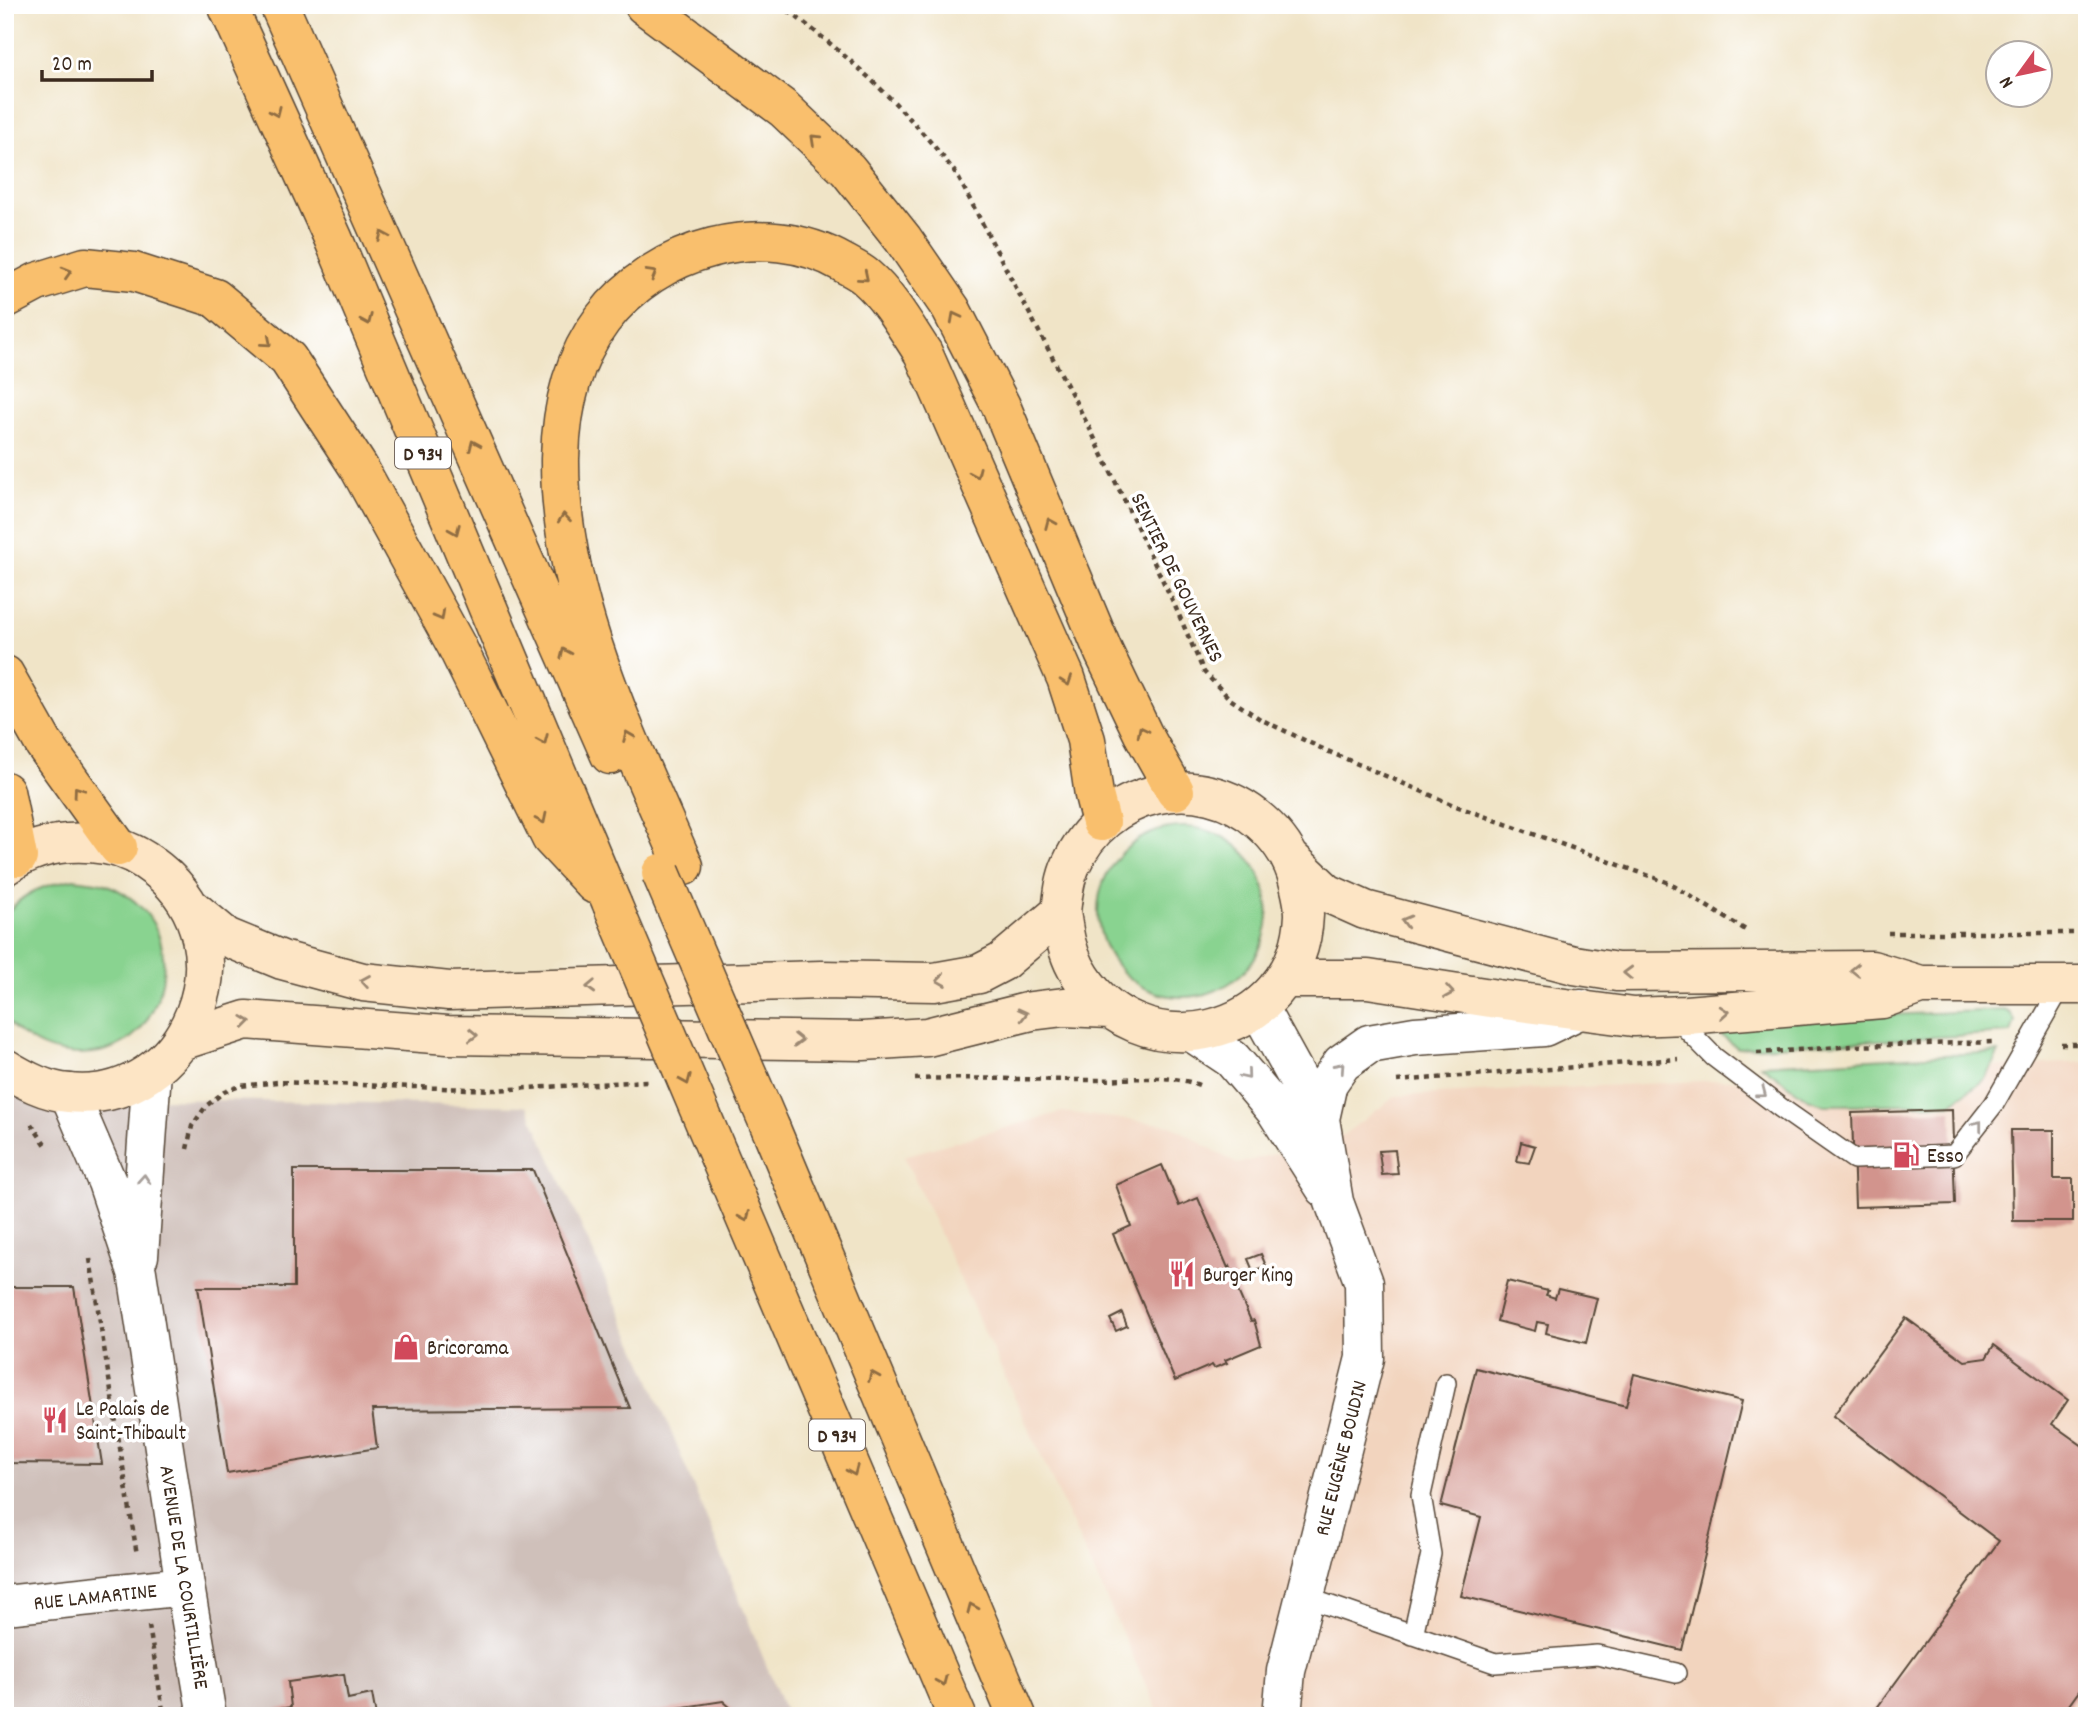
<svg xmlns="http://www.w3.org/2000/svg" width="2092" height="1721" viewBox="0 0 2092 1721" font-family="Dekko,sans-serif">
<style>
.built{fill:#f2d4be}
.industrial{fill:#cfc0ba}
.green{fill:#89d390;stroke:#627e57;stroke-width:2}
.building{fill:#d2948d}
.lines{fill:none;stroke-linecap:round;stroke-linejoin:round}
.lane-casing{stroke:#564637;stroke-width:22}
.street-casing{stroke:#564637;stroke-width:41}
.secondary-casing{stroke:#564637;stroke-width:41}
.highway-casing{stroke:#564637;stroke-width:41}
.path{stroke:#564637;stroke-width:4.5;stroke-dasharray:5 5;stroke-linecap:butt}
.lane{stroke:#fff;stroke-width:19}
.street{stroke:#fff;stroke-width:38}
.secondary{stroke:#fde5c5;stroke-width:38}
.highway{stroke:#f9bf6d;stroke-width:38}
.highway-bridge-casing{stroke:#564637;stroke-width:41;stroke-linecap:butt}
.highway-bridge{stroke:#f9bf6d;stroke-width:38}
.oneway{stroke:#906d42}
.oneway2{stroke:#9c8872}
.oneway3{stroke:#a79f9a}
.labels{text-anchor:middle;stroke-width:7;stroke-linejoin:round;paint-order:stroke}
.shield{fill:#fff;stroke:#766a62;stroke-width:2}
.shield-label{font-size:19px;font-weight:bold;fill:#3b2a1e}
.street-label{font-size:21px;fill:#3b2a1e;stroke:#fff}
.poi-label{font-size:21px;fill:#3b2a1e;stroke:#fff;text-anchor:start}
</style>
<rect width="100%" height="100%" fill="#fff"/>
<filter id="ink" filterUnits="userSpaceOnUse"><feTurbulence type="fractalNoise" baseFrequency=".0143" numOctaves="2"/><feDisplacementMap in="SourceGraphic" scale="14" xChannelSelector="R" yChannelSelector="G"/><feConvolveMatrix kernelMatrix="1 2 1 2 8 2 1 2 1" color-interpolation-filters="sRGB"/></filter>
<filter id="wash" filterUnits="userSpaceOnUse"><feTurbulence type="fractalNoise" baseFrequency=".00686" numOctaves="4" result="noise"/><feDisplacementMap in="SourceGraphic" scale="28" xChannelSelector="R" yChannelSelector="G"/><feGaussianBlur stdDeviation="1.57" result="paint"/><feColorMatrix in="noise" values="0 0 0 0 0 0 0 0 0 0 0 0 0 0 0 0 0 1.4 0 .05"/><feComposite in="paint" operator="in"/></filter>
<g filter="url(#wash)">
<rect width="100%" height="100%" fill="#f0e4c7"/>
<path class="built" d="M2087 1062V1716H1160L904 1156 1062 1112 1171 1125 1237 1164 1343 1135 1396 1096Z"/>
<path class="industrial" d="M5 1096 527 1106 643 1363 787 1716H5Z"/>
<path class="green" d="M1098 912a85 85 0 1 1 170 0a85 85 0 1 1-170 0Z
M74 879C84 881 96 881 105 884 165 907 179 968 147 1020 123 1059 64 1063 29 1039 20 1034 10 1027 6 1017 1 1007 5 987 5 975 5 964 2 924 6 917 19 892 49 884 74 879Z
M2004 1010 2010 1013 2015 1021 2011 1033 1738 1048 1718 1033 1715 1027 1722 1022Z
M1999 1052 1985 1079 1950 1104 1825 1105 1808 1099 1761 1065Z"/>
<g id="blocks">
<path class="building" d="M1952 1110 1955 1204 1855 1207 1852 1113Z
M2011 1130H2054V1179H2073V1221H2013Z
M1521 1142 1535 1146 1529 1163 1517 1161Z
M1395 1150 1398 1174 1382 1175 1379 1151Z
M1162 1165 1179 1206 1198 1198 1228 1268 1230 1266 1236 1281 1234 1282 1251 1321 1254 1320 1261 1345 1225 1360 1227 1363 1214 1368 1212 1365 1175 1381 1113 1234 1131 1226 1116 1185Z
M294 1170H533L630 1408 372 1410 377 1448 227 1473 198 1287H294Z
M1261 1254 1266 1266 1253 1271 1248 1259Z
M1507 1281 1548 1291 1546 1295 1555 1298 1558 1289 1597 1298 1586 1343 1546 1333 1548 1324 1537 1322 1535 1331 1497 1321Z
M5 1287H74L102 1464 5 1463Z
M1122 1313 1127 1326 1116 1331 1110 1319Z
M1906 1318 1965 1361 1986 1358 1994 1345 2068 1400 2052 1424 2087 1449V1680L2061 1716H1871L1999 1541 1833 1416Z
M1476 1368 1626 1406 1634 1374 1742 1401 1682 1650 1461 1596 1481 1517 1441 1506Z
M344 1674 348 1699 372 1694 376 1716H266L265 1711 291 1707 288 1682Z
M723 1701 740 1716H638V1714Z"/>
</g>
</g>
<g filter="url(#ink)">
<use href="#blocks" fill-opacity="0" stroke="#564637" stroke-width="2"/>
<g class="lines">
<g class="lane-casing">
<path id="lane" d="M1675 1017 1714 1057 1781 1108 1854 1159 1954 1155 1994 1104 2062 985
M1305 1597 1495 1663 1597 1655 1676 1673
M1413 1635 1431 1554 1421 1495 1446 1383"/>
</g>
<g class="street-casing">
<path id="street" d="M1258 1007 1320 1119
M1193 1033 1232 1059 1276 1111 1325 1188
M69 1093 107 1182 137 1272 185 1586 207 1716
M139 1256 152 1071
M5 1605 185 1586
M1282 1716 1286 1671 1365 1358 1364 1283 1334 1202 1320 1119 1328 1083 1342 1063 1369 1044 1415 1036 1544 1027 1581 1009"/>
</g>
<g class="secondary-casing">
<path id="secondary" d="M1292 860 1327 893 1365 910 1574 965 1617 972 1872 970 1921 985H2087
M5 866C35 844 70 839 106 845 125 848 143 858 158 870 253 946 190 1105 69 1093 45 1091 25 1080 5 1068
M189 906 226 937 282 960 363 982 449 991 821 980 934 982 979 974 1002 962 1061 912C1063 896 1064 880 1071 865 1104 790 1199 767 1261 822 1277 836 1289 852 1296 873 1300 887 1304 901 1304 915 1299 1039 1135 1077 1076 968 1066 950 1064 931 1061 912
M1284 979H1368L1497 999 1633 1017 1686 1015 1882 999 1921 985
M181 1041 246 1020 448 1035 863 1041 927 1037 1031 1011 1064 1007 1110 1009"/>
</g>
<g class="highway-casing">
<path id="highway" d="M227 5 333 238 612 904
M279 5 610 755
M644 5 784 109 848 170 903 239 951 309 1001 406 1104 653 1143 734 1175 791
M5 299 37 282 85 267 134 272 215 298 288 359 359 468 456 645 551 838 594 884
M5 675 44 744 118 847
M5 791 18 857
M684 866C629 739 559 601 560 459 561 409 571 361 602 320 655 248 764 217 843 263 850 267 859 271 866 277 889 297 906 327 923 353L1066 678 1086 740 1094 795 1101 822
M771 1129 1017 1716
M718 1154 957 1716"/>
</g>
<path class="path" d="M780 5C847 53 908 110 957 175L1092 433 1175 606 1204 672 1230 699 1260 719 1325 750 1456 806 1669 883 1749 932
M1888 933H2087
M2061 1044H2087
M1757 1053 1853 1046 1996 1042
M915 1079C973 1077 1030 1080 1087 1080 1124 1081 1165 1072 1199 1085
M1397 1081 1678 1059
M31 1124 48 1148
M187 1149 192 1126 206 1106 224 1092 240 1086 278 1082 495 1090 647 1081
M90 1259 137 1555
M149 1626 164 1716"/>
<use href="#lane" class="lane"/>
<use href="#street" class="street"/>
<use href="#secondary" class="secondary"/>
<use href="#highway" class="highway"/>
<g class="highway-bridge-casing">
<path id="highway-bridge" d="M661 873 771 1129
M612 904 718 1154"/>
</g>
<use href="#highway-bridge" class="highway-bridge"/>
</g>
<defs><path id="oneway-chevron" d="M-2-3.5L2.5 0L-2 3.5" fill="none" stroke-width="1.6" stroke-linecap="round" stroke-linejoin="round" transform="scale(1.75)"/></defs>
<g class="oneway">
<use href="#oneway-chevron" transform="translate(276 112) rotate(66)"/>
<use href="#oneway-chevron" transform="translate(815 139) rotate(-137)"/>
<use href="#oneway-chevron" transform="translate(383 236) rotate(-114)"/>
<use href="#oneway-chevron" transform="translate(67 272) rotate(-17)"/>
<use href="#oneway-chevron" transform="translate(652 274) rotate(-30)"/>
<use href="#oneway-chevron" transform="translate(864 277) rotate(40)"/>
<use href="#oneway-chevron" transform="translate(955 317) rotate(-118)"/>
<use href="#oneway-chevron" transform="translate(367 320) rotate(67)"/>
<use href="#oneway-chevron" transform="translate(267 342) rotate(40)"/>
<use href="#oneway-chevron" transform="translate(474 445) rotate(-114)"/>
<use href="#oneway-chevron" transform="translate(976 473) rotate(66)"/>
<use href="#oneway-chevron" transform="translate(564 518) rotate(-96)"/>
<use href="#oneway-chevron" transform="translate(1050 523) rotate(-113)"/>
<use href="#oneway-chevron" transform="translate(455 530) rotate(67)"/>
<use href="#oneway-chevron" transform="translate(440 616) rotate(61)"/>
<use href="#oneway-chevron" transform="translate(565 653) rotate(-114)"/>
<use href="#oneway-chevron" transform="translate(1067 681) rotate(70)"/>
<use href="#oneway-chevron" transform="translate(1142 731) rotate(-117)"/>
<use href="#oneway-chevron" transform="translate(628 736) rotate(-112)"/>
<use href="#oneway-chevron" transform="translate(543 740) rotate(67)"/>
<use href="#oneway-chevron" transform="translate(78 791) rotate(-126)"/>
<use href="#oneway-chevron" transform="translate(542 819) rotate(64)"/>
<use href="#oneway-chevron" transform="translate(686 1080) rotate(67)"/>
<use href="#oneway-chevron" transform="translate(745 1217) rotate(67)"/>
<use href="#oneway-chevron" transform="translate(873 1376) rotate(-113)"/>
<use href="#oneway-chevron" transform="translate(853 1471) rotate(67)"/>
<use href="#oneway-chevron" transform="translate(972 1608) rotate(-113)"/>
<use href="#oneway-chevron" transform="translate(942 1681) rotate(67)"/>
</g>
<g class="oneway2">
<use href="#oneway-chevron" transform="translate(1406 921) rotate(-165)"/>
<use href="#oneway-chevron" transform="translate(1855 970) rotate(180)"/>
<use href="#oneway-chevron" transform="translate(1628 973) rotate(-178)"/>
<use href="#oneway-chevron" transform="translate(941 980) rotate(172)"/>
<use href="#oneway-chevron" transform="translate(365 981) rotate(-170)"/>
<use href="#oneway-chevron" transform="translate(591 987) rotate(178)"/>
<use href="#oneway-chevron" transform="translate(1449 992) rotate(9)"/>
<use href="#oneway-chevron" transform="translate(1724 1012) rotate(-4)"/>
<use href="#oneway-chevron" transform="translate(1023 1014) rotate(-14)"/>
<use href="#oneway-chevron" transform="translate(246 1022) rotate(-7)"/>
<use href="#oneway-chevron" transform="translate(473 1035) rotate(1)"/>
<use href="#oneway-chevron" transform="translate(798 1040) rotate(1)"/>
</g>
<g class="oneway3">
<use href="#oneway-chevron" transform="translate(1340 1067) rotate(-48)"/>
<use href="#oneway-chevron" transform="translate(1246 1075) rotate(50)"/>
<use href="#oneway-chevron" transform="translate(1762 1093) rotate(37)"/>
<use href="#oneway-chevron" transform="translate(1978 1125) rotate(-52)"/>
<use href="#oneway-chevron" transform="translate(144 1179) rotate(-86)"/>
</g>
</g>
<defs>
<g id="fuel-bare" transform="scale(2.1)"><path d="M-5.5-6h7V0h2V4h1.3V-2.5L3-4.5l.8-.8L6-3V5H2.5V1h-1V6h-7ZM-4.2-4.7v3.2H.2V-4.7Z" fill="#d1495b" stroke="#fff" stroke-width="2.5" paint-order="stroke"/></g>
<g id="restaurant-bare" transform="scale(2.1)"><path d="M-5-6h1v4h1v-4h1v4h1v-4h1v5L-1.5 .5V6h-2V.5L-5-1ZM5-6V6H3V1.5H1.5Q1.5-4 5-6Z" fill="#d1495b" stroke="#fff" stroke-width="2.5" paint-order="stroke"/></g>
<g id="shop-bare" transform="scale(2.1)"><path d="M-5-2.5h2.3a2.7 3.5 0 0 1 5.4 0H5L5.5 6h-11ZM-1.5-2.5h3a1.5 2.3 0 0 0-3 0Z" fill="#d1495b" stroke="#fff" stroke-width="2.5" paint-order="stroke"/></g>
</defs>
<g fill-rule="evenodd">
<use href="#fuel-bare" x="1906" y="1155"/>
<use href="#restaurant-bare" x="1182" y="1274"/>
<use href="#shop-bare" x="406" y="1347"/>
<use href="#restaurant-bare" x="55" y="1420"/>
</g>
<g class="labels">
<g class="shield">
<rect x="395" y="437.5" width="56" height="31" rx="5"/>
<rect x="809" y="1419.5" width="56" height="31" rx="5"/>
</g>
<g class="shield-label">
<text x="423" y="460">D 934</text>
<text x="837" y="1442">D 934</text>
</g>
<g class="street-label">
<text transform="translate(1178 577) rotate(64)" y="7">SENTIER DE GOUVERNES</text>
<text transform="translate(1340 1458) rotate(-76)" y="7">RUE EUGÈNE BOUDIN</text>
<text transform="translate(185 1577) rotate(81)" y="7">AVENUE DE LA COURTILLIÈRE</text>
<text transform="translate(95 1596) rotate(-6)" y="7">RUE LAMARTINE</text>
</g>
<g class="poi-label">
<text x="1927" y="1162">Esso</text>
<text x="1203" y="1281">Burger King</text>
<text x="427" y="1354">Bricorama</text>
<text x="76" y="1415">Le Palais de<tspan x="76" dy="24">Saint-Thibault</tspan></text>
</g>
</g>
<rect width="2092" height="1721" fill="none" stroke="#fff" stroke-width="28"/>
<g transform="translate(2019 74) rotate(237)"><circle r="33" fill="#ffffff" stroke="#b1aaa5" stroke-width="2"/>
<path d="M0-5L12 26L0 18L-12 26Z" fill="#d1495b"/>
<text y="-10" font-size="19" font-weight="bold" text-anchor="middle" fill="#3b2a1e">N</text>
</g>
<path d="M42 70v10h110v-10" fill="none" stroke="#3b2a1e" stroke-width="3.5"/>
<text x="52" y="70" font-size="21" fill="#3b2a1e" stroke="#ffffff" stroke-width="5" paint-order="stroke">20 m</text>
</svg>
